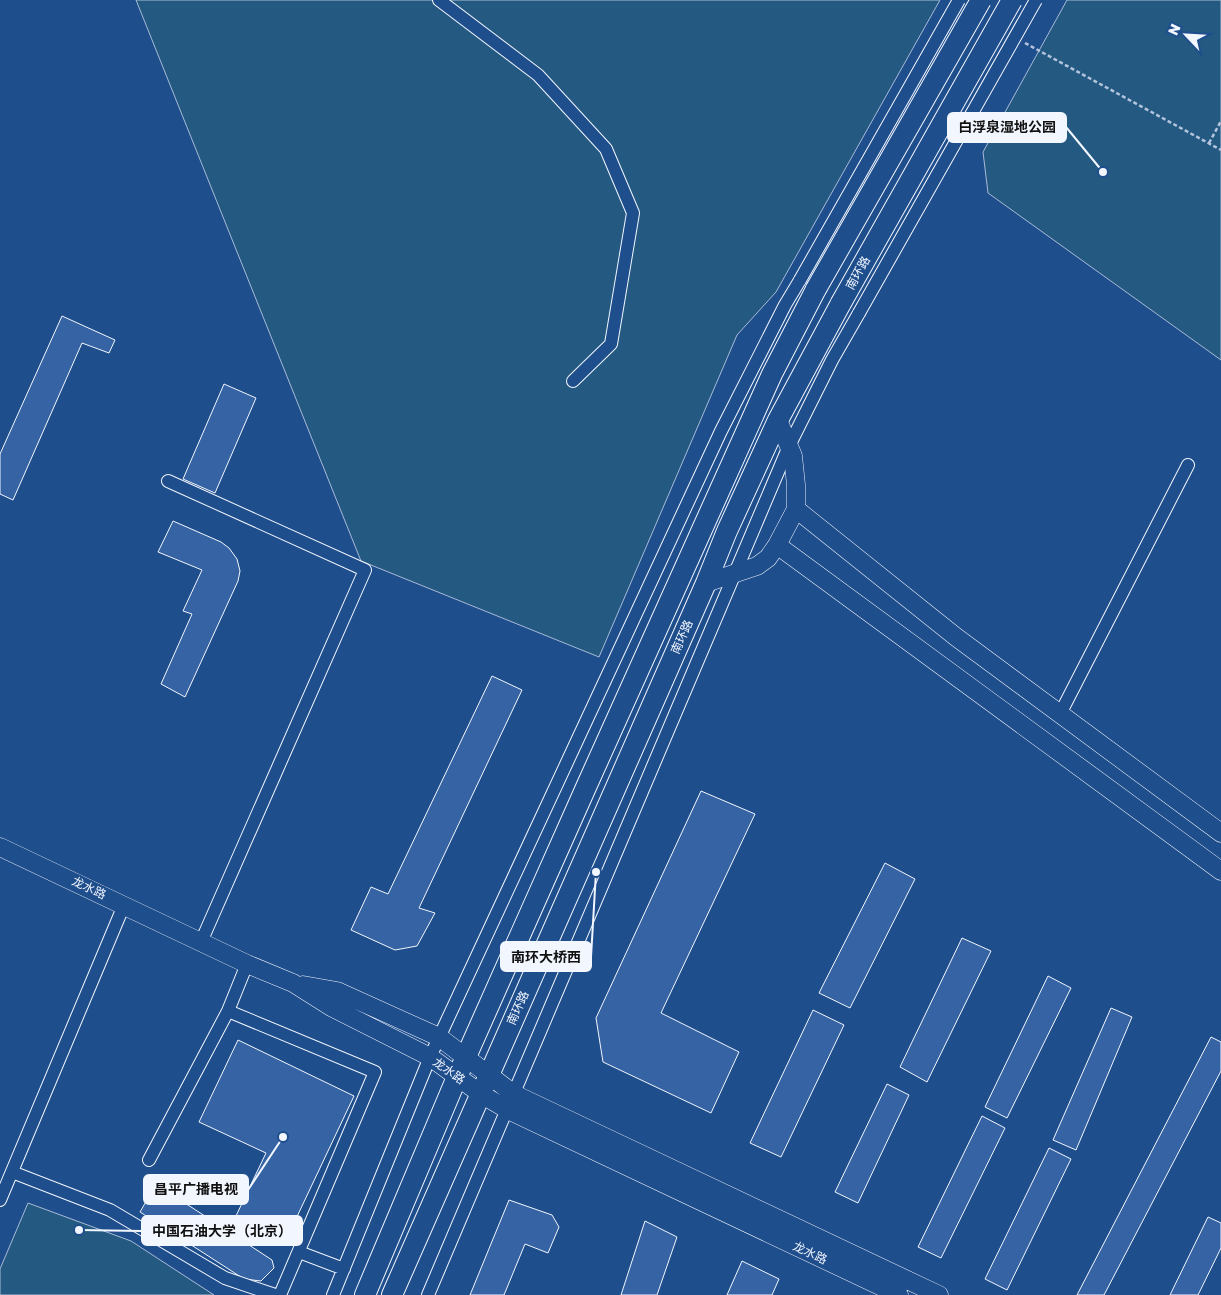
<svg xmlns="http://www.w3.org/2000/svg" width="1221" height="1295" viewBox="0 0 1221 1295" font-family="'Golos Text','Noto Sans SC',sans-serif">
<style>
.green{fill:#245a82;stroke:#a8bbd7}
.building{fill:#3563a3;stroke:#f2f6ff}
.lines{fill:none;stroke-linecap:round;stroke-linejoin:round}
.street-casing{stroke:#f2f6ff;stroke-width:14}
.secondary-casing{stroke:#f2f6ff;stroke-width:19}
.primary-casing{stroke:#f2f6ff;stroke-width:22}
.path{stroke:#b3c4dc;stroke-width:2.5;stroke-dasharray:4 2.5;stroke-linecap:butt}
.street{stroke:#1f4e8c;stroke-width:12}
.secondary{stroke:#1f4e8c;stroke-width:18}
.primary{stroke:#1f4e8c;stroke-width:20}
.street-bridge-casing{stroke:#f2f6ff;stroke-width:14;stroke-linecap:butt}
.primary-bridge-casing{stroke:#f2f6ff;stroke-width:22;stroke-linecap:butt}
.street-bridge{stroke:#1f4e8c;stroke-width:12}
.primary-bridge{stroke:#1f4e8c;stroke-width:20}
.labels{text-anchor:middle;stroke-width:4;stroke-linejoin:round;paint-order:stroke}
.street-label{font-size:12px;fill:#f2f6ff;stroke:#1f4e8c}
.leader{fill:none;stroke:#f2f6ff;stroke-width:2}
.callout-dot{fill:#f2f6ff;stroke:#1f4e8c;stroke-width:2}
.callout{fill:#f2f6ff;stroke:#f2f6ff;stroke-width:2}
.callout-label{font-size:14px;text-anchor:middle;font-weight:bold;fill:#111}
</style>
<rect width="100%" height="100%" fill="#1f4e8c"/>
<path class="green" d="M136 0H940L776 292 737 335 599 657 361 561Z
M1067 0H1221V360L988 193 983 152Z
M28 1203 131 1241 214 1295H0V1269Z"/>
<path class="building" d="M62 316 115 340 109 353 82 343 13 500 0 494V454Z
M224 384 256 398 215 493 183 479Z
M173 521 221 542 229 548 237 559 240 571 238 581 185 697 161 684 192 614 183 611 202 570 158 552Z
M492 676 522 690 419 908 435 913 417 946 395 950 351 930 371 887 388 894Z
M701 791 755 814 661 1013 739 1052 711 1113 603 1062 596 1018Z
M885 863 915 879 850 1008 819 993Z
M962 938 991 951 927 1082 900 1067Z
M1048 976 1071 988 1007 1118 985 1107Z
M1111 1008 1132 1017 1076 1150 1053 1140Z
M813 1010 844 1025 781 1157 750 1143Z
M1211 1037 1221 1042V1071L1104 1295H1077Z
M238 1040 354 1096 285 1242 235 1218 266 1153 199 1122Z
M887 1084 909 1095 858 1203 835 1192Z
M982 1116 1005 1128 941 1258 918 1247Z
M1049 1148 1071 1159 1007 1290 985 1279Z
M156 1184 272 1260 274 1268 261 1281 244 1279 140 1212Z
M509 1200 552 1215 559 1227 548 1253 525 1244 504 1295H470Z
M1208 1217 1221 1223V1248L1198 1295H1170Z
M645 1221 677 1237 657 1295H621Z
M742 1261 779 1279 772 1295H727Z"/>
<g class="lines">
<g class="street-casing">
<path id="street" d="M439 0 538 75 606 149 633 213 611 344 573 381
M168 481 365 570 201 942
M1060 714 1188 465
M228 1011 375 1072 280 1295
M149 1160 228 1011 247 964
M12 1172 110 1210 225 1278 275 1295
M0 1200 124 905
M299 1252 344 1269
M333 1295 430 1057 721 431 785 305 800 280
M428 1295 789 446 832 360 859 313"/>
</g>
<g class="secondary-casing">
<path id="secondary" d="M796 509 956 637 1221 833
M777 545 1221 871
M706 583 757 566 768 558 777 545 796 509V485L793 456 778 420
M0 847 247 964 293 983 331 1007 430 1057 481 1094 508 1110 899 1295
M303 985 337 991 439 1037 514 1094 939 1295"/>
</g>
<g class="primary-casing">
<path id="primary" d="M365 1295 457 1077 587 785 772 374 816 289
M392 1295 706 583 727 531 778 420 841 303"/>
</g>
<path class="path" d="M1025 43 1221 150
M1209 143 1221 121"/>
<use href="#street" class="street"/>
<use href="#secondary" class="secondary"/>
<use href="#primary" class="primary"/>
<g class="street-bridge-casing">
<path id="street-bridge" d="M800 280 959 0
M859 313 1036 0"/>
</g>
<g class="primary-bridge-casing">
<path id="primary-bridge" d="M816 289 981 0
M841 303 1012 0"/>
</g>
<use href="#street-bridge" class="street-bridge"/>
<use href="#primary-bridge" class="primary-bridge"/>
</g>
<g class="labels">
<g class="street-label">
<text transform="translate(858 273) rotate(-61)" y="4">南环路</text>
<text transform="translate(682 637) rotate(-66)" y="4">南环路</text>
<text transform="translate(89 888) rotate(25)" y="4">龙水路</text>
<text transform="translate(518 1008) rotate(-66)" y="4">南环路</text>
<text transform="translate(449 1071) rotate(35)" y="4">龙水路</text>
<text transform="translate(810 1253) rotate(25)" y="4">龙水路</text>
</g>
</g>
<path class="leader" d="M1103 172L1066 127M596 872L591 957M283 1137L248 1190M79 1230L142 1231"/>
<g class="callout-dot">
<circle cx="1103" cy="172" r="5"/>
<circle cx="596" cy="872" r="5"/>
<circle cx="283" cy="1137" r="5"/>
<circle cx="79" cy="1230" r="5"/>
</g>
<g class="callout">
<rect x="948" y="113" width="118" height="29" rx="5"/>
<rect x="501" y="942" width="90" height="29" rx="5"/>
<rect x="144" y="1175" width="104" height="29" rx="5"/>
<rect x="142" y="1216" width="160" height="29" rx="5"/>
</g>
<g class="callout-label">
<text x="1007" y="132">白浮泉湿地公园</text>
<text x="546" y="962">南环大桥西</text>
<text x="196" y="1194">昌平广播电视</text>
<text x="222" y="1236">中国石油大学（北京）</text>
</g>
<g transform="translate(1186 35) rotate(295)" stroke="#1f4e8c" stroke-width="4" paint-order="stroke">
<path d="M0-4L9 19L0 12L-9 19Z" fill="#f2f6ff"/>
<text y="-8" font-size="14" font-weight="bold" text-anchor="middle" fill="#f2f6ff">N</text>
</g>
</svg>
